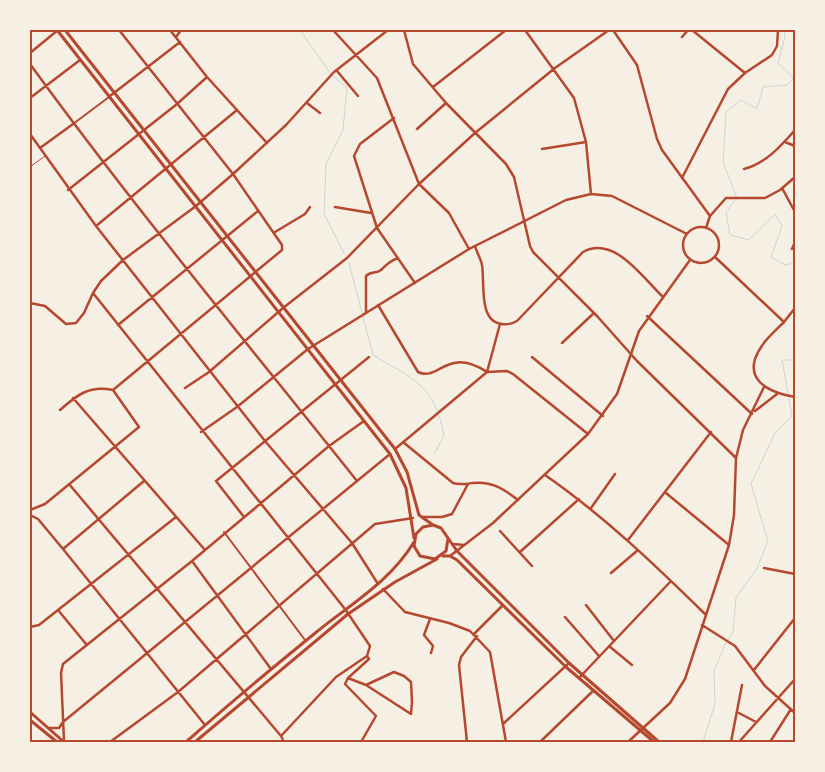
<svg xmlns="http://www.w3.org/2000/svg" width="825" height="772" viewBox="0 0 825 772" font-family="Commissioner,sans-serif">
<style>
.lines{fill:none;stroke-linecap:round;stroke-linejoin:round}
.stream{stroke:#c9d6d2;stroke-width:1}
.service{stroke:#b5482f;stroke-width:1}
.pedestrian{stroke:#b5482f;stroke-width:2}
.minor{stroke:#b5482f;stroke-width:2.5}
.tertiary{stroke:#b5482f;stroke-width:2.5}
.secondary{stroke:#b5482f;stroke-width:3}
.neatline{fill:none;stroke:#b5482f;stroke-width:2}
</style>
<rect width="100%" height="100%" fill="#f6efe4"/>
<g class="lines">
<path class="stream" d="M300 30 330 73 347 88 343 130 326 164 324 214 344 253
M784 30 785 37 778 63 794 78 787 85 763 87 757 109 741 100 726 112 723 162 737 198 726 212 730 235 749 240 775 214 782 226 771 257 785 265 795 263
M349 263 373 355C413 379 435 385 444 436L434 454
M703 742 715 704 714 671 725 644 733 632 736 598 757 568 768 541 751 484 775 433 792 416 782 360H795"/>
<path class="service" d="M30 167 45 156"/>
<path class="pedestrian" d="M73 124 109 97
M224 532 305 640"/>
<path class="minor" d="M170 30 207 77 267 143
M333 30 377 78 419 184 449 213 469 249
M404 30 413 64 446 103 506 164 514 177 530 246 533 252 597 316 637 361 736 458
M525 30 574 98 586 142 591 194
M613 30 637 65 657 139 662 150 710 216
M692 30 745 73
M176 37 181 30
M682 37 688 30
M30 53 58 30
M30 64C134 207 247 343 357 481
M337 71 358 96
M433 87 506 30
M110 96 180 42
M30 98 80 60
M307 103 320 113
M394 118 360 144 354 156 377 228 415 283
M417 129 446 103
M30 134 96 226 265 441 352 543 378 584
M785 142 795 146
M40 148 73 124
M542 149 586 142
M744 169C765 164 781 146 795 130
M682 178 728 89 745 73 772 55 777 46 778 30
M782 188 795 212
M68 190 177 104 207 77
M335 207 371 213
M96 226 237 110
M275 232 305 214 310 207
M475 246C477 253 481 259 482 265 485 282 478 322 502 324 508 325 512 324 517 321L583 252C614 235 642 277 662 296
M792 249 795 242
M93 293 345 609 370 646 367 656 336 677 281 736
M30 303 45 306 66 324 76 323 84 313 93 293 101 281 123 260 196 206 233 174 286 125 334 72 388 30
M378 305 418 372C439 382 446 346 487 372
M366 313V276C371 271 376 274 381 270 387 264 390 261 398 258
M647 316 752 414
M784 322 795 308
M118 325 258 211
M562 343 594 313
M532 357 603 416
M487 372 507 371 513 374 588 434
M185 388 209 372 283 308 347 258 419 184 475 133 555 68 609 30
M113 390 282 250V245L233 174 119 30
M73 398 205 550
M60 410C77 395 89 385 113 390
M755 411 777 394
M201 432 237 407 308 349
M403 442 453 483C460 485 466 484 473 483 492 481 504 489 518 500
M395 449 487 372 500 324
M545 475C604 516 654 564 705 614
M69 484 281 736 284 742
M666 493 729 545
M591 508 615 474
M30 510 45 504 139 427 113 390
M30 515 38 519 63 549 205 725
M244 517 216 481 369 357
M423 517H442L452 514 468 484
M500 531 532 566
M628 540 711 432
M63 549 144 481
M520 552 579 499
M192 561 271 669
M764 568 795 574
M611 573 638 550
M383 589 405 612 449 623 470 631 490 652 506 742
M586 605 614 641
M58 610 86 644
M565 617 599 656
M430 619 424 635 433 646 431 653
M702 625 735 646 765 686 795 713
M30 627 39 625 58 610 176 517
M474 634 503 605
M609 646 632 665
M754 670 795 618
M394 672 404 676 411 682 412 702 411 714 366 685Z
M348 678 345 684 376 716 361 742
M579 678 671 581
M366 685 348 678 369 659 367 656
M739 713 756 722
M503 724 569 663
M49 728H59L63 722 390 454
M64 741 61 673 63 664 192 561 329 446 364 421
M110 742 178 692 375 524 413 518
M467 742 459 665 461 657 477 636
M540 742 594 690
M628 742 670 703 685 679 729 545 734 515 736 458 743 430 764 387
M731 742 742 685
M739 742 795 679
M770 742 791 709"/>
<path class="tertiary" d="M683 245a18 18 0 1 1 36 0a18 18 0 1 1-36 0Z
M706 228 710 216 726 198H765L780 190 795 177
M715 257 784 322C773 333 760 344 755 359 747 385 777 394 795 397
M308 349 469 249 566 200 591 194 612 196 687 234
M453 544 464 545
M450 556 493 523 588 434 617 394 639 331 690 260"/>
<path class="secondary" d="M57 30 390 454 406 488 414 538
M65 30 395 449 407 472 419 515 433 525
M448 539 446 551 435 559 420 556 414 546 416 534 423 527 433 525 441 528 457 551 569 663 659 742
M443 556H450L457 560 566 667 654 742
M30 712 64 742
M30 720 57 742
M186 742C228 705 271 669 314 634 349 605 390 582 414 542
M195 742 348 614 395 582 437 559"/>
</g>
<rect width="825" height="772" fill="none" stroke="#f6efe4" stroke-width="62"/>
<rect x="31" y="31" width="763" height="710" class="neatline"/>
</svg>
